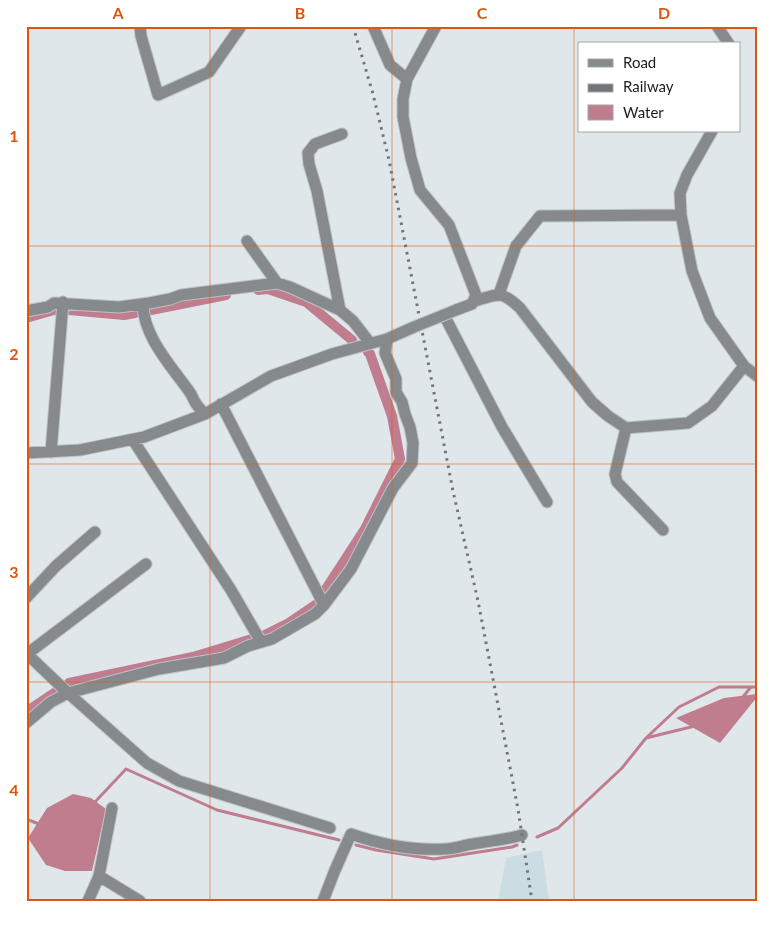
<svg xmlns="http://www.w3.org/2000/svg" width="783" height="927" viewBox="0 0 783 927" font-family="Lato,sans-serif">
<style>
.built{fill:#ccdce3}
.water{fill:#c07d8e}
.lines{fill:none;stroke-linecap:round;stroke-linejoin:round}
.stream{stroke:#c07d8e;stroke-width:3}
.canal{stroke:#c07d8e;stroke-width:10}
.street-casing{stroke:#bcc3c6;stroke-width:13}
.street{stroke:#878a8c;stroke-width:11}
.rail{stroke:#707577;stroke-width:3;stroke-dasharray:2.5 5;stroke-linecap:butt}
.street-bridge-casing{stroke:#bcc3c6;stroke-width:13;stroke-linecap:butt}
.street-bridge{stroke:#878a8c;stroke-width:11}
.grid{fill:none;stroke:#de560d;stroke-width:1;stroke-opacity:0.55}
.neatline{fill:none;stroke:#de560d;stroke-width:2}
.grid-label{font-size:16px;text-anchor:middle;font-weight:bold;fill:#de560d}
</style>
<rect width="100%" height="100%" fill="#dfe7eb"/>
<path class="built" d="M542 850 549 901H498L506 858Z"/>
<path class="water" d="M757 694V697L720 743 676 718 724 698Z
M73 794 91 798 106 809 92 871H65L46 865 28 838 47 808Z"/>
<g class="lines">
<path class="stream" d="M742 698 751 687H757
M646 738 679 707 719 687H751
M94 803 126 769 217 810 339 840
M26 819 39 824
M537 837 558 828 622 768 646 738 695 726
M356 845 376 850 434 859 512 847 517 845"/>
<path class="canal" d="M258 290 268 289 306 302 352 340
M69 310 124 315 135 313
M151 310 226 295
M26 318 54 310
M326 589 365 529 400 459 392 416 370 354 368 352
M265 635 289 623 317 604
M69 683 193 657 252 639
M26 712 56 692"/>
<g class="street-casing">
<path id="street" d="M140 26 141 36 158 95 209 72 241 26
M373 26 390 65 407 79
M436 26 407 79 403 99V117L411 158 420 190 449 225 476 295 472 304 456 310
M717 26 729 44
M712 131 687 175 680 193 681 215 692 271 710 318 744 366 757 376
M247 241 277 283
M499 294 516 246 540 216 681 215
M475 301C498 294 501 290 520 308L592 402 608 416 626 428 688 423 712 406 744 366
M143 304C143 336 171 366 189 391 192 395 193 399 195 402 197 406 201 410 205 414
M340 310 317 191 309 164 308 153 315 144 342 134
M26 311 48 307 54 303 119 307 149 303 170 299 181 295 277 283 290 287 340 310 353 321 370 343
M444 315 502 427 547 502
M221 404 324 605
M626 428 615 474 617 482 663 530
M133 440 231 590 261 642
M51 452 63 302
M26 453 80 450 144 437 205 414 271 376 332 354 387 339 414 327
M26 598 56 566 95 532
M26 653 68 693 147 763 179 781 330 828
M27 654 146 564
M26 723 51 702 68 693 159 669 224 658 248 646 272 639 315 614 324 605 351 569 393 488 412 463 413 443 410 427 405 414 402 402 396 392V379L385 353 387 339
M99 876 140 901
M88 901 99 876 112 808
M323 901 335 870 351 834C382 845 412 851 446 849 455 849 464 845 473 844 489 841 505 840 522 835"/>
</g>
<use href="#street" class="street"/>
<path class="rail" d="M353 26 373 94 389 160 453 491 478 601 518 809 532 901"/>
<g class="street-bridge-casing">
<path id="street-bridge" d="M414 327 456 310"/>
</g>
<use href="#street-bridge" class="street-bridge"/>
</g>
<path class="grid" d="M210 26V901M392 26V901M574 26V901M26 246H757M26 464H757M26 682H757"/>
<rect width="783" height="927" fill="none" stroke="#ffffff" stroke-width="55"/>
<rect x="578" y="42" width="162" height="90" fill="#ffffff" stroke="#a3a5a5"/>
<rect x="588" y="59" width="25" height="8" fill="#878a8c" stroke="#a3a5a5"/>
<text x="623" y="68" font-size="15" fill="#1a1d1e">Road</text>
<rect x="588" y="84" width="25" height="8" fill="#707577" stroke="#a3a5a5"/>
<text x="623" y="92" font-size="15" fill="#1a1d1e">Railway</text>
<rect x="588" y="105" width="25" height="15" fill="#c07d8e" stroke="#a3a5a5"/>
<text x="623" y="118" font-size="15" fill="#1a1d1e">Water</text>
<rect x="28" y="28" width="728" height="872" class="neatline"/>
<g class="grid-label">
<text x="118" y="19">A</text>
<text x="300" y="19">B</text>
<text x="482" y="19">C</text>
<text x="664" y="19">D</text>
<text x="14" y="142">1</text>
<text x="14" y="360">2</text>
<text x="14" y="578">3</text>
<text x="14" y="796">4</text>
</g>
</svg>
